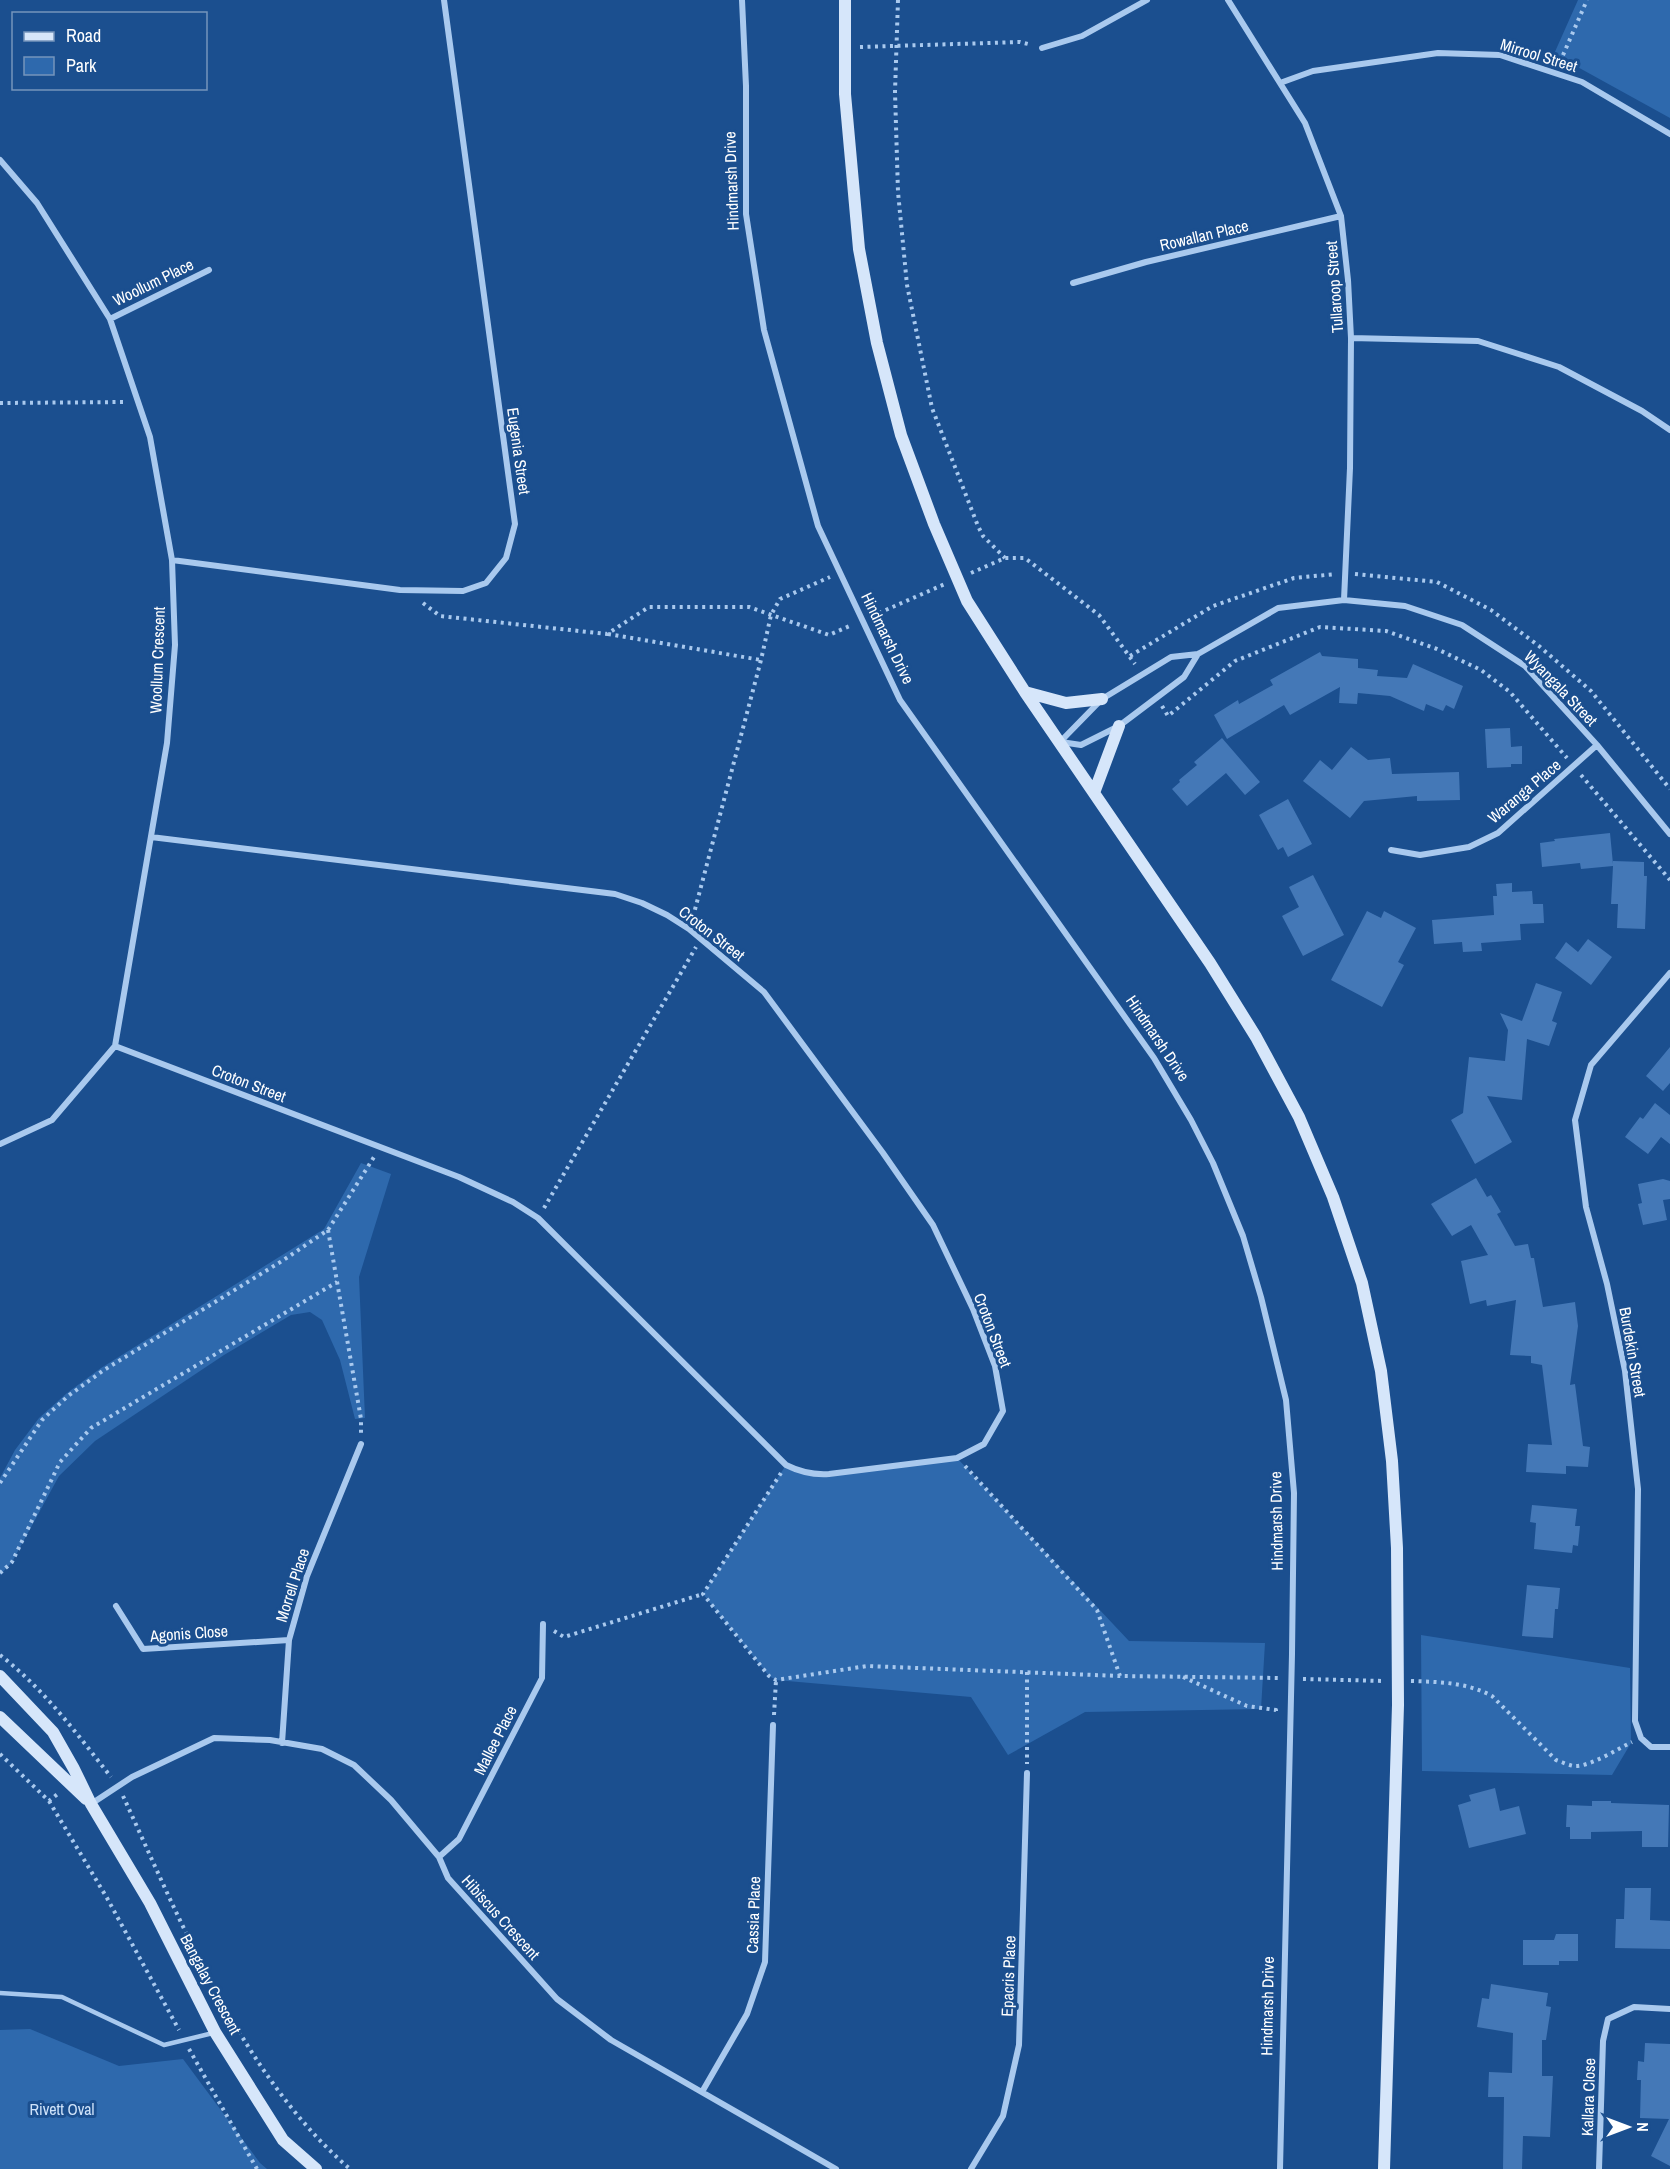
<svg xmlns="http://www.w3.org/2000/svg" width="1670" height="2169" viewBox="0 0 1670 2169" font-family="'Archivo Narrow',sans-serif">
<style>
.green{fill:#2e69ad}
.building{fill:#4478b7}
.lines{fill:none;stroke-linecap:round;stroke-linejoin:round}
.path{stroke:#a9c9ee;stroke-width:4;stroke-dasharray:3 4.5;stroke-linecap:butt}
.lane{stroke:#a9c9ee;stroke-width:4.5}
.street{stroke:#a9c9ee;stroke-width:6}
.secondary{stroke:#d6e6fa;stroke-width:12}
.labels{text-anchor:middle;stroke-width:6;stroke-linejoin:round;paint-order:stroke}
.street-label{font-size:16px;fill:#fff;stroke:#1b4f8f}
.park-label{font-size:16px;fill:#cfe3fa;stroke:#1b4f8f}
</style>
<rect width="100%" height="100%" fill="#1b4f8f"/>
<path class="green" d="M1578 0H1670V118L1554 54Z
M361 1163 391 1174 359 1277 365 1418 355 1419 340 1360 322 1320 310 1312 291 1315 224 1355 95 1441 59 1476 12 1562 0 1575V1478L15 1450 39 1418 67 1393 101 1368 324 1229Z
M957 1458 1129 1641 1265 1643 1261 1709 1085 1712 1008 1755 971 1697 776 1680 769 1676 703 1594 786 1465 811 1474Z
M1421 1635 1630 1668 1631 1743 1612 1775 1422 1771Z
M30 2029 119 2066 183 2059 260 2163 267 2169H0V2030Z"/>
<path class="building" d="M1320 652 1322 656 1358 659V668L1378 670 1377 676 1407 678 1413 664 1463 686 1454 709 1446 705 1443 711 1426 704 1424 711 1390 696 1358 693 1357 704 1339 703 1340 687 1290 715 1284 705 1227 739 1214 715 1238 700 1239 704 1273 685 1270 680Z
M1510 728 1511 747 1522 746V764H1511V767L1487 768 1485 729Z
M1222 738 1260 782 1245 795 1226 773 1187 806 1172 789 1180 782 1179 780 1197 765 1194 762Z
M1351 747 1368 760 1390 758 1392 774 1459 772 1460 800 1417 801V796L1364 801 1350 818 1303 781 1320 760 1332 770Z
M1288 799 1312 844 1288 857 1283 847 1278 850 1259 815Z
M1610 833 1613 864V861L1644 862V876H1647L1645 929 1617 928 1618 904H1611L1613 866 1581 869 1580 863 1542 867 1540 843 1555 841 1554 839Z
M1313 875 1344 935 1303 956 1282 916 1299 907 1289 887Z
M1512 883V892L1532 891 1533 904H1543L1544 923 1520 924 1521 940 1481 943 1482 951 1463 952 1462 942 1434 944 1432 920 1494 915 1493 896H1497L1496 884Z
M1367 911 1381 918 1384 911 1416 928 1398 962 1404 965 1382 1007 1331 980Z
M1588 939 1612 957 1591 985 1555 958 1566 942 1578 952Z
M1536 983 1562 992 1552 1021 1557 1023 1549 1046 1527 1039 1522 1100 1487 1096 1512 1142 1475 1164 1451 1120 1463 1113 1469 1057 1505 1061 1508 1030 1500 1013 1522 1021Z
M1670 1047V1083L1663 1091 1646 1076Z
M1655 1103 1670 1115V1144L1661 1137 1648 1154 1625 1137 1640 1117 1643 1119Z
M1476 1178 1487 1197 1491 1195 1501 1212 1497 1214 1515 1246 1528 1244 1531 1258H1534L1543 1307 1575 1302 1578 1326 1570 1385 1575 1384 1583 1446 1590 1447 1588 1467 1566 1466V1474L1526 1472 1528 1444 1552 1445 1542 1365 1531 1363V1356L1510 1355 1516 1300 1487 1306 1486 1300 1470 1304 1461 1261 1488 1255 1471 1225 1452 1236 1431 1204Z
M1663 1179 1670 1181V1199L1663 1200 1667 1220 1643 1225 1638 1204 1642 1203 1638 1184Z
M1532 1505 1577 1509 1575 1526H1580L1578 1546 1573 1545 1572 1553 1534 1549 1536 1523 1530 1522Z
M1527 1585 1560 1588 1558 1609H1555L1553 1638 1522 1636Z
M1495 1788 1500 1811 1519 1806 1526 1834 1469 1848 1458 1805 1471 1801 1469 1795Z
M1592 1801H1611V1803L1669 1805 1668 1847H1642V1831L1591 1832V1839H1570V1827H1566L1567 1805 1592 1806Z
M1625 1888H1651L1650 1920 1670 1921V1949L1615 1948 1616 1919H1624Z
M1556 1934H1578V1961H1559V1965H1523V1940H1554Z
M1491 1984 1548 1993 1546 2006 1551 2007 1546 2040H1542V2076H1553L1550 2137 1523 2136 1522 2169H1503L1504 2097H1488L1489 2072 1512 2073 1513 2033 1477 2027 1482 1998 1489 1999Z
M1645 2043 1670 2044V2166L1651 2156 1669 2119 1640 2118 1641 2080H1637L1638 2061 1644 2062Z"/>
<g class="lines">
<path class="path" d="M898 0 895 92 898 192 907 285 932 408 978 526 983 536 1005 558
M860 47 1020 42 1032 45
M1560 62 1587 0
M0 403 125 402
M971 573 1005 558H1025L1099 615 1135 664
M1355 574 1437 582 1491 610 1539 646 1591 691 1670 789
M423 603 440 616 607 634 649 607H749L829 635 852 625
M872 616 945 584
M608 634 761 660
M1130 656 1213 606 1294 578 1336 574
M1162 706 1168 716 1235 661 1320 627 1386 631 1437 649 1481 670 1510 692 1567 758
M1581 775 1670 880
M693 917 761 660 771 615 780 599 830 577
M544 1208 696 947
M328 1230 361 1419V1433
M965 1466 1097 1610 1120 1676 1280 1678
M781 1473 703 1594 769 1676 776 1680 867 1666 1120 1676
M0 1483 42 1420 68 1396 104 1370 282 1261 328 1230 374 1157
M0 1573 12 1562 60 1462 91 1428 337 1282
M554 1631 564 1637 703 1594
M0 1655C44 1689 77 1734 111 1777
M1027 1672V1764
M1183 1677 1247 1706 1276 1710V1713
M1303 1679 1385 1681
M1411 1681C1439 1682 1466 1682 1492 1696L1556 1760C1562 1762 1568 1765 1574 1766 1590 1767 1617 1749 1632 1742
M774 1715 776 1680
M0 1754 49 1801 60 1792
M123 1796C181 1922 243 2077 350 2169
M49 1801 107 1898 179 2030
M189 2049 257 2169"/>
<path class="lane" d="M0 1993 62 1997 164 2045 213 2033"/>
<path class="street" d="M742 0 746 86V214L764 330 818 526 900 700 1154 1058 1191 1120 1213 1163 1243 1236 1261 1297 1286 1400 1294 1493 1292 1654 1280 2169
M1228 0 1305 123 1341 216 1348 280 1351 338 1350 468 1344 600
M1042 48 1082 36 1147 0
M1280 83 1313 71 1438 53 1500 55 1582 82 1670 134
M0 160 37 203 110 319 150 437 172 560 175 645 167 743 115 1046 52 1120 0 1144
M1073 283 1146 262 1341 216
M110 319 209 270
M1351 338 1478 341 1559 367 1642 411 1670 430
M172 560 400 590 463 591 486 583 506 558 515 524 444 0
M1060 742 1102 699 1171 657 1198 654 1278 608 1344 600 1405 606 1462 625 1525 666 1597 745 1670 834
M1061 742 1081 745 1119 726 1184 677 1198 654
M1391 850 1420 855 1469 847 1498 833 1597 745
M1670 973 1591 1065 1575 1120 1586 1207 1607 1284 1625 1371 1638 1489 1635 1721 1641 1738 1651 1747H1670
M115 1046 459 1177 513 1202 538 1218 786 1465C800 1472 814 1475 829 1474L957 1458 984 1444 1003 1411 995 1366 973 1309 933 1225 883 1153 764 992 689 929 667 915 642 903 615 894 151 837
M116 1606 143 1649 289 1640
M282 1743 289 1640 307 1576 361 1444
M91 1804 132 1777 214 1738 270 1740 322 1749 354 1765 391 1800 439 1857 448 1878 557 1999 611 2040 836 2169
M439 1857 459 1839 542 1678 543 1624
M702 2092 747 2014 765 1962 773 1725
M971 2169 1003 2116 1019 2045 1027 1773
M1599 2169 1603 2041 1608 2019 1634 2007 1670 2009"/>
<path class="secondary" d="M845 0V94L859 249 877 343 901 435 934 524 967 601 1025 692 1210 963 1256 1037 1299 1117 1333 1197 1362 1283 1381 1371 1392 1461 1397 1548 1398 1705 1384 2169
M1025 692 1066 703 1102 699
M1094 793 1119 726
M0 1676 53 1732 74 1769 91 1804 150 1903 215 2032 283 2140 316 2169
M0 1717 86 1799"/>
</g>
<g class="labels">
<g class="street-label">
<text transform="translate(1539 55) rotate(17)" y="6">Mirrool Street</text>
<text transform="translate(731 181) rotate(-92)" y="6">Hindmarsh Drive</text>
<text transform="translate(1204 235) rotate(-13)" y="6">Rowallan Place</text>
<text transform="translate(153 282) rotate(-26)" y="6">Woollum Place</text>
<text transform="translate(1334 287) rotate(-94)" y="6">Tullaroop Street</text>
<text transform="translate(519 451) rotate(82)" y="6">Eugenia Street</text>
<text transform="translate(888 638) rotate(64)" y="6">Hindmarsh Drive</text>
<text transform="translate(157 660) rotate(-88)" y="6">Woollum Crescent</text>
<text transform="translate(1561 688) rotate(46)" y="6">Wyangala Street</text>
<text transform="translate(1524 791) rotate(-40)" y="6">Waranga Place</text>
<text transform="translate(712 933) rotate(38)" y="6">Croton Street</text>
<text transform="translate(1158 1038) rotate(56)" y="6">Hindmarsh Drive</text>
<text transform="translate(249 1083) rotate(21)" y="6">Croton Street</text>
<text transform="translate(993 1330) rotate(69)" y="6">Croton Street</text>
<text transform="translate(1633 1352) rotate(80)" y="6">Burdekin Street</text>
<text transform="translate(1276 1521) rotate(-91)" y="6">Hindmarsh Drive</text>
<text transform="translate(292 1585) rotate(-72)" y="6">Morrell Place</text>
<text transform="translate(189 1633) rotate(-4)" y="6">Agonis Close</text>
<text transform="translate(495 1740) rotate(-63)" y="6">Mallee Place</text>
<text transform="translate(753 1915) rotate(-88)" y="6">Cassia Place</text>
<text transform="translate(501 1917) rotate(48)" y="6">Hibiscus Crescent</text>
<text transform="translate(1008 1976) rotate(-88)" y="6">Epacris Place</text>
<text transform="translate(211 1984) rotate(62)" y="6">Bangalay Crescent</text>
<text transform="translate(1267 2006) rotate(-89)" y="6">Hindmarsh Drive</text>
<text transform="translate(1588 2097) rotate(-88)" y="6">Kallara Close</text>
</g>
<g class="park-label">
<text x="62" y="2115">Rivett Oval</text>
</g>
</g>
<rect x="12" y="12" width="195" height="78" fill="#1b4f8f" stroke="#7695bc" stroke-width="1.5"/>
<rect x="24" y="32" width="30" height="9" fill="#d6e6fa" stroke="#7695bc" stroke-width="1.5"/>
<text x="66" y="42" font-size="18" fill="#ffffff">Road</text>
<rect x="24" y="57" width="30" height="18" fill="#2e69ad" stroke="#7695bc" stroke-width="1.5"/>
<text x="66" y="72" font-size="18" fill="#ffffff">Park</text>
<g transform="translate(1628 2127) rotate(90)" stroke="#1b4f8f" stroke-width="4.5" paint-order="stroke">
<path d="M0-4.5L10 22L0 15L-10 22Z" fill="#ffffff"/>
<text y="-9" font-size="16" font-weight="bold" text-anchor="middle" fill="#ffffff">N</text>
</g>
</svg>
